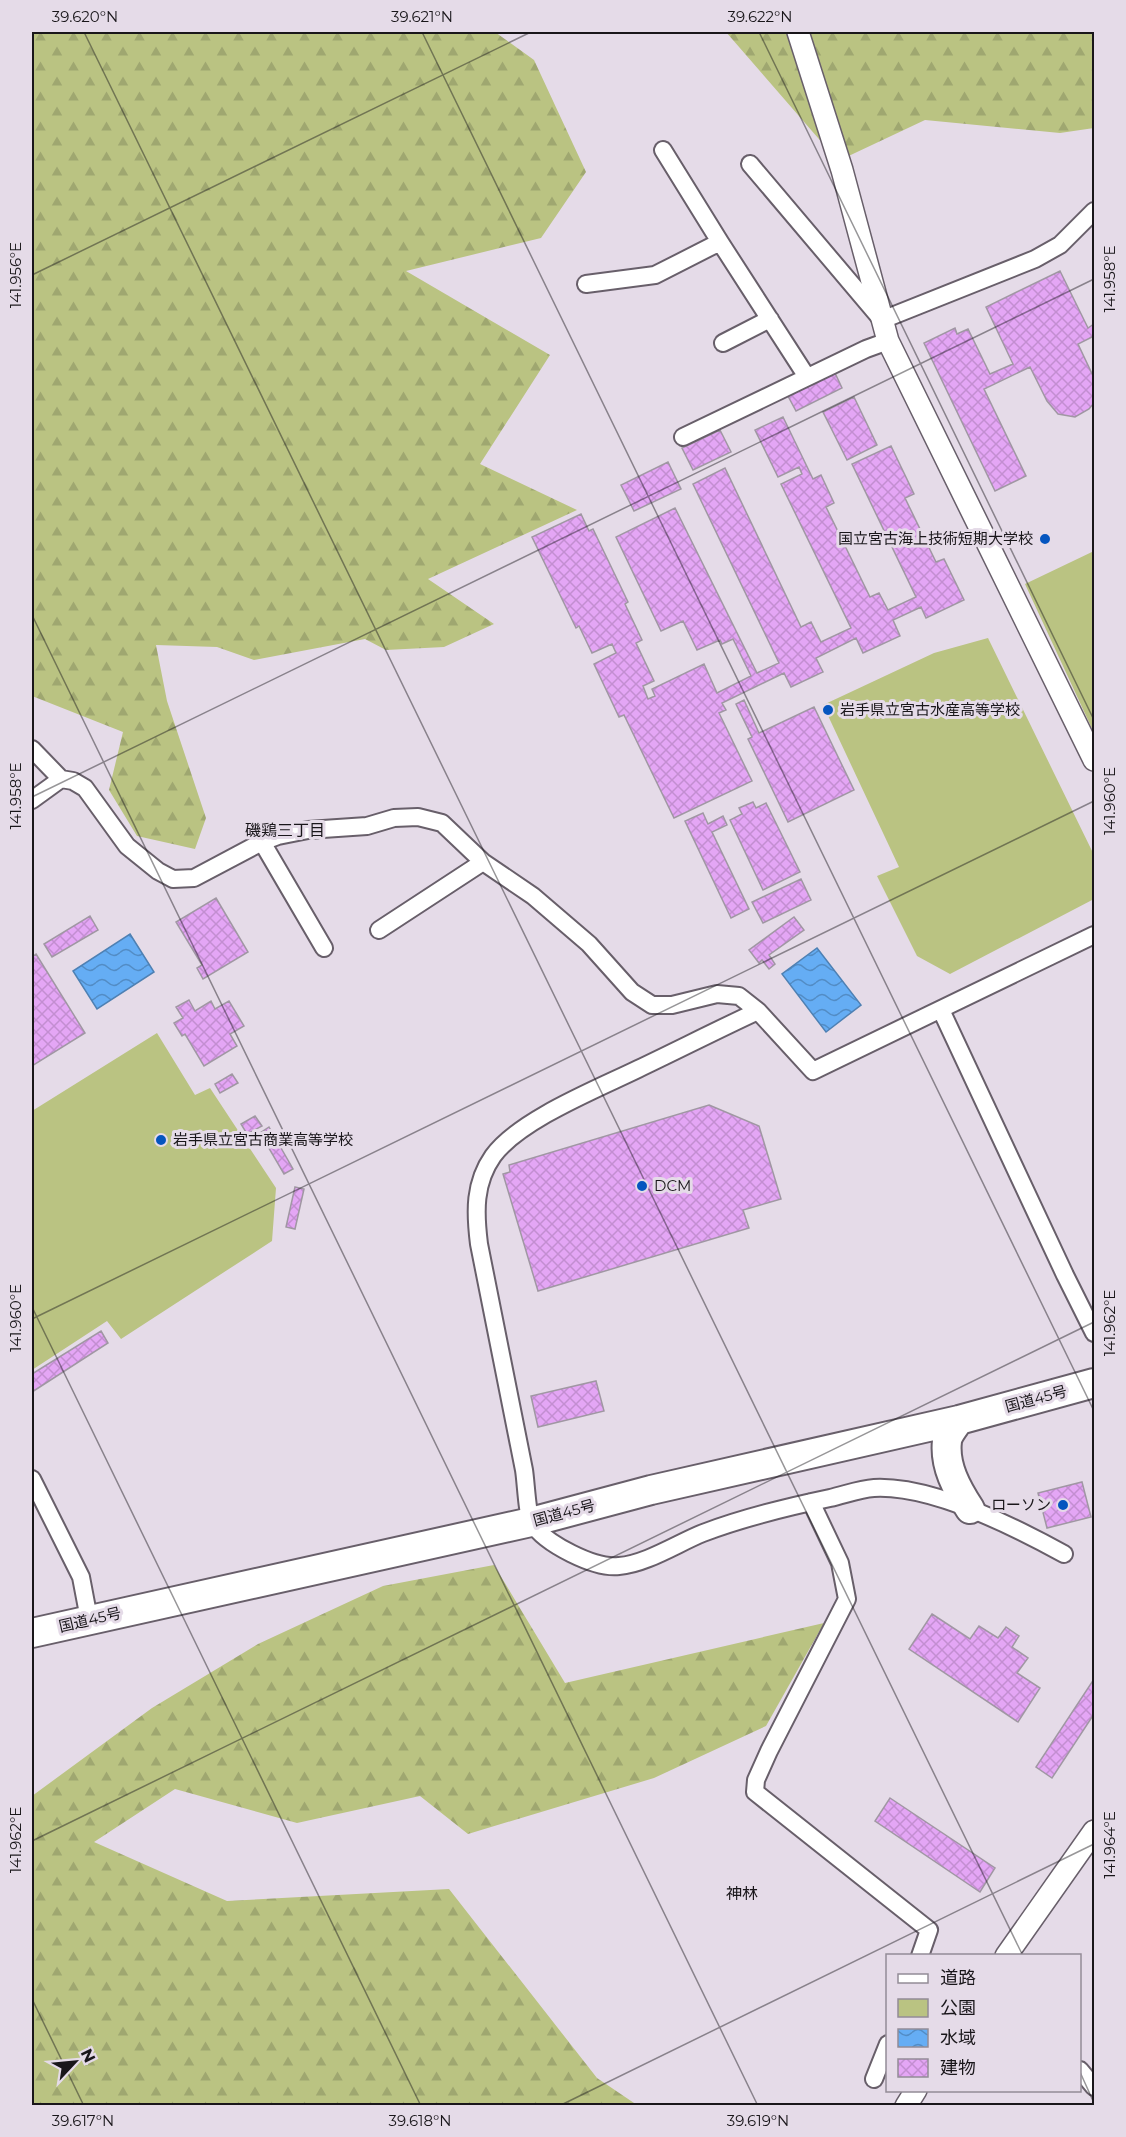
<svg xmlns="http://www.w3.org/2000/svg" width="1126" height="2137" viewBox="0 0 1126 2137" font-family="Montserrat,'Noto Sans JP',sans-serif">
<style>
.forest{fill:url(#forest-firs)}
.park{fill:#bac382}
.water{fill:url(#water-waves);stroke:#4e80b3;stroke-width:1.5}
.building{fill:url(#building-cross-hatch);stroke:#a097a3;stroke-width:1.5}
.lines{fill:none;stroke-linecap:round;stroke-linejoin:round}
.minor-casing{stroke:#685f6a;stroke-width:20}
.tertiary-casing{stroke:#685f6a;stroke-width:24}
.trunk-casing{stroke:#685f6a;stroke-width:32}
.minor{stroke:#fff;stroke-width:16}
.tertiary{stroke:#fff;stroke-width:21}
.trunk{stroke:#fff;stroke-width:28}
.ticks{fill:none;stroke:#19161a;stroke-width:1.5;stroke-opacity:0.45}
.poi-dot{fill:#0555bf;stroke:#e5dbe8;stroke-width:2}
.labels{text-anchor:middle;stroke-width:6;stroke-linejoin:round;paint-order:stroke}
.poi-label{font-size:15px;fill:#19161a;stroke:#e5dbe8;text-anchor:start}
.street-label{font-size:15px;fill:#19161a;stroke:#e5dbe8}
.neighbourhood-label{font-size:16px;fill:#19161a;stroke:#e5dbe8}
.neatline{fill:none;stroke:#19161a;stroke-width:2}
.ticks-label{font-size:15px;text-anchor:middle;fill:#19161a}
</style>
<defs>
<pattern id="forest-firs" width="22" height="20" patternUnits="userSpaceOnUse" patternTransform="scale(1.5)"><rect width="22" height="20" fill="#bac382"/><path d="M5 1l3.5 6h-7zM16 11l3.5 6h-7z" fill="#9fa770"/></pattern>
<pattern id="water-waves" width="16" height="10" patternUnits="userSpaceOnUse" patternTransform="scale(1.5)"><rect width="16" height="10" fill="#65adf4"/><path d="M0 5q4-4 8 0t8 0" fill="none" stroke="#528cc5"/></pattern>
<pattern id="building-cross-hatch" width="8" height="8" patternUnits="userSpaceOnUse" patternTransform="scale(1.5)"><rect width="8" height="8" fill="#e4a6f5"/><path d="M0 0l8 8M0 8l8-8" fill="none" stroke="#c38ed1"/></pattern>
</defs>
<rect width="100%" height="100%" fill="#e5dbe8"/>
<path class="forest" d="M32 32H495L534 60 586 172 541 238 406 271 550 355 480 464 577 510 428 579 494 624 444 647 386 650 365 639 254 660 217 647 156 645 167 701 206 818 195 849 137 836 109 790 123 732 32 696Z
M726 32H1094V128L1060 133 925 120 838 161Z
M494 1565 565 1683 824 1623 766 1726 654 1778 468 1834 420 1796 297 1823 175 1789 94 1842 227 1901 449 1889 597 2078 637 2105H32V1796L152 1708 258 1644 383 1586Z"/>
<path class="park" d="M1094 551V733L1025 584Z
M988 638 1094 855V899L950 974 917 956 877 876 899 867 823 705 934 653Z
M157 1033 195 1095 210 1088 276 1188 272 1241 121 1339 107 1321 32 1370V1111Z"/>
<path class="water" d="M130 934 154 972 97 1009 73 971Z
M817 948 861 1005 826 1032 782 974Z"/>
<path class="building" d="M1060 271 1088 328 1094 324V336L1078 344 1094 378V403L1089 409 1075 417 1058 414 1047 401 1030 367 984 389 1026 476 995 491 924 343 955 328 957 334 968 329 990 374 1013 364 986 307Z
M835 373 842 388 796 411 788 396Z
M854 397 877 445 847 460 823 412Z
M783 417 813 479 821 475 834 503 826 507 870 597 879 593 888 610 916 597 852 464 891 446 914 494 905 498 936 562 944 559 964 600 926 618 921 607 893 620 900 636 863 653 856 638 816 658 823 672 791 687 784 673 722 703 726 710 719 713 752 781 674 818 624 715 619 717 594 664 616 653 612 644 592 653 579 626 576 628 532 537 581 514 589 531 593 529 628 602 625 604 642 640 636 643 654 681 643 686 648 699 655 696 652 689 704 664 717 693 751 676 733 639 722 644 720 640 697 650 683 621 661 631 616 537 675 508 757 673 779 663 693 484 725 468 801 627 811 622 821 642 851 628 781 484 802 474 799 467 778 477 755 430Z
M720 430 731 452 693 470 682 448Z
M668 462 681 489 634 511 621 485Z
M744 700 759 733 814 707 854 790 788 822 748 739 752 737 736 704Z
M753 802 756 808 766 803 800 872 763 890 730 820 742 814 739 808Z
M703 813 708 824 723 816 727 825 712 832 749 909 731 918 685 821Z
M801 879 811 900 763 923 752 902Z
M216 898 248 952 203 979 197 968 202 965 176 922Z
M90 916 98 930 52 957 44 944Z
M794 917 804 930 769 955 775 964 769 969 762 960 759 963 749 950Z
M36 954 85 1033 32 1066V957Z
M189 1000 195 1011 211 1001 215 1009 229 1001 244 1026 230 1034 237 1046 204 1066 185 1034 182 1036 174 1023 183 1018 176 1007Z
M232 1074 238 1083 220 1093 215 1084Z
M709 1105 759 1126 781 1199 743 1210 749 1228 538 1291 503 1174 510 1172 509 1165Z
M255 1116 262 1126 247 1134 241 1124Z
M269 1127 293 1169 284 1174 260 1133Z
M295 1187 304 1189 295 1229 286 1227Z
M101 1331 108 1343 32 1392V1374Z
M596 1381 604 1411 538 1427 531 1396Z
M1082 1482 1091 1517 1047 1528 1038 1493Z
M932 1614 970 1639 979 1626 998 1638 1006 1627 1019 1636 1012 1647 1028 1658 1017 1673 1040 1688 1018 1722 909 1649Z
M1094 1679V1714L1052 1778 1036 1767Z
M890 1798 995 1868 980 1892 875 1821Z"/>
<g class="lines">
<g class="minor-casing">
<path id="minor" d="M663 150 720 242 807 377
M750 164 882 320 1035 259 1060 245 1094 211
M586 284 655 275 720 242
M723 343 770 319
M683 437 866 349 888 341
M32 749 61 779 73 781 85 788 127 846 158 871 173 879 194 878 262 842 278 836 308 830 367 826 394 818 418 817 442 823 483 862 533 896 589 944 632 992 652 1005H672L717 994 739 996 758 1011
M32 800 61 779
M262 842 324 948
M379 930 483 862
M941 1010 1065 1275 1094 1333
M32 1479 81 1577 89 1619
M811 1502 840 1563 847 1599 769 1751 756 1780 755 1792 929 1930 920 1956
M1064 1554C1015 1527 931 1485 874 1488 859 1489 844 1495 830 1498 787 1507 745 1517 703 1533 678 1543 646 1564 619 1566 595 1569 545 1544 532 1523 527 1515 526 1482 524 1470 509 1395 494 1319 479 1244 475 1212 474 1183 493 1156 519 1120 597 1089 638 1069 678 1050 717 1030 758 1011L813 1071 1094 935
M1080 2070 1094 2087
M874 2079 888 2044"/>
</g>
<g class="tertiary-casing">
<path id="tertiary" d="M798 32 842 170 888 341 1094 760
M1006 1956 1094 1831
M906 2106 916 2090"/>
</g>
<g class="trunk-casing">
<path id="trunk" d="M959 1420C955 1426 948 1434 947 1441 944 1466 957 1489 970 1509
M32 1633 531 1522 651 1490 959 1420 1094 1383"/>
</g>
<use href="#minor" class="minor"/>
<use href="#tertiary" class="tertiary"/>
<use href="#trunk" class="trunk"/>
</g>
<path class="ticks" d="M84 32 1023 1956M422 32 1094 1411M759 32 1094 720M32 275 531 32M32 615 758 2106M32 797 1094 279M32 1307 421 2106M32 1319 1094 801M32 1841 1094 1322M32 1999 84 2106M1080 2072 1094 2103M559 2106 1094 1844"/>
<g class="poi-dot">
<circle cx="1045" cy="539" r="6"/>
<circle cx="828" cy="710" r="6"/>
<circle cx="161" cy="1140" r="6"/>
<circle cx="642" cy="1186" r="6"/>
<circle cx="1063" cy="1505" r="6"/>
</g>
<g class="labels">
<g class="poi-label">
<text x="1033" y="544" text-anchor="end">国立宮古海上技術短期大学校</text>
<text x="840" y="715">岩手県立宮古水産高等学校</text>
<text x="173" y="1145">岩手県立宮古商業高等学校</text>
<text x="654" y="1191">DCM</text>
<text x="1051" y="1510" text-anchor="end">ローソン</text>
</g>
<g class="street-label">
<text transform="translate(1036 1399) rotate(-15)" y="5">国道45号</text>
<text transform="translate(564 1513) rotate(-15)" y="5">国道45号</text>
<text transform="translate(90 1620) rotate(-13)" y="5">国道45号</text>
</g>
<g class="neighbourhood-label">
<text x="285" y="836">磯鶏三丁目</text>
<text x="742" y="1899">神林</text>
</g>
</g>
<rect width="1126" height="2137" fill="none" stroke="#e5dbe8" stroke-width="66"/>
<rect x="886" y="1954" width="195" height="138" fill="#e5dbe8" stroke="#938c96" stroke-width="1.5"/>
<rect x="898" y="1974" width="30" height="9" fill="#ffffff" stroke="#938c96" stroke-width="1.5"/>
<text x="940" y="1984" font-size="18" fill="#19161a">道路</text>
<rect x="898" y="1999" width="30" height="18" fill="#bac382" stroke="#938c96" stroke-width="1.5"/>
<text x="940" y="2014" font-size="18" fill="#19161a">公園</text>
<rect x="898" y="2029" width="30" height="18" fill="url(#water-waves)" stroke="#938c96" stroke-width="1.5"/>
<text x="940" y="2044" font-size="18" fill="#19161a">水域</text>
<rect x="898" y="2059" width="30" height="18" fill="url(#building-cross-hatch)" stroke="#938c96" stroke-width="1.5"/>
<text x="940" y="2074" font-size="18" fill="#19161a">建物</text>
<g transform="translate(75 2062) rotate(64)" stroke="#e5dbe8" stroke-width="4.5" paint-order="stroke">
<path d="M0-4.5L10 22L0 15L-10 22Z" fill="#19161a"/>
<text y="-9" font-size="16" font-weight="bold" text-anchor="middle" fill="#19161a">N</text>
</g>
<rect x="33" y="33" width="1060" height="2071" class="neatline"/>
<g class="ticks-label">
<text x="85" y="22">39.620°N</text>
<text x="422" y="22">39.621°N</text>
<text x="760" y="22">39.622°N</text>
<text transform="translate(16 275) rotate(-90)" y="5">141.956°E</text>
<text transform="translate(1110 279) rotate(-90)" y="5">141.958°E</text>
<text transform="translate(16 796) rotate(-90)" y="5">141.958°E</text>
<text transform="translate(1110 801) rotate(-90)" y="5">141.960°E</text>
<text transform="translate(16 1318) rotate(-90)" y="5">141.960°E</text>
<text transform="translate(1110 1323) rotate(-90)" y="5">141.962°E</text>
<text transform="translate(16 1840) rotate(-90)" y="5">141.962°E</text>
<text transform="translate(1110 1845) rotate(-90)" y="5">141.964°E</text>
<text x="83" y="2126">39.617°N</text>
<text x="420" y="2126">39.618°N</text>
<text x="758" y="2126">39.619°N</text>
</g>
</svg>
